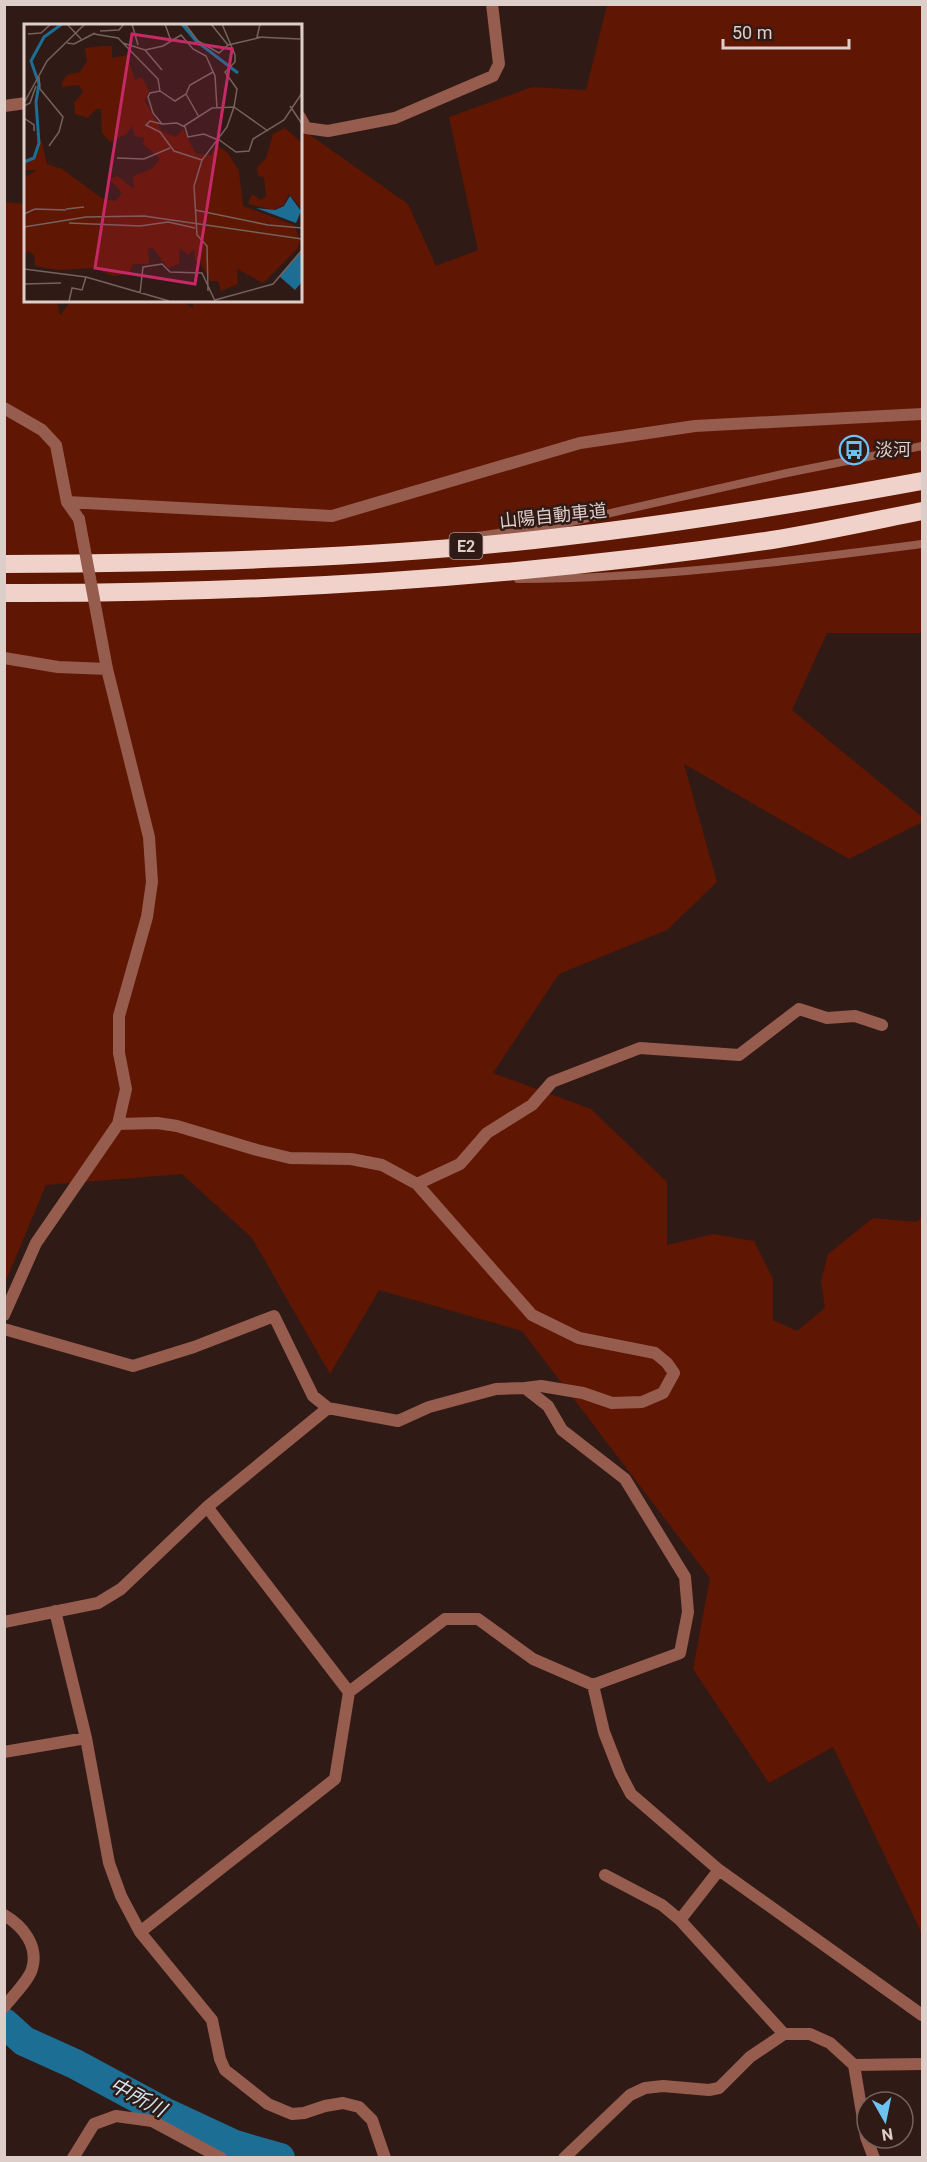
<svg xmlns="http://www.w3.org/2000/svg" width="927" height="2162" viewBox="0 0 927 2162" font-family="Roboto,'Noto Sans JP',sans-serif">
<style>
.green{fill:#5f1603}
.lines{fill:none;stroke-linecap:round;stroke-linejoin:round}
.river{stroke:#1c6e94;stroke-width:30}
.service{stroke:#965c4d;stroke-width:8}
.minor{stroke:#965c4d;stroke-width:12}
.motorway{stroke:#f1d2ca;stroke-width:18}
.minor-bridge{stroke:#965c4d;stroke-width:12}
.labels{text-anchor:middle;stroke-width:5;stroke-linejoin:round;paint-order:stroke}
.shield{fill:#301a15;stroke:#aa9894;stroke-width:1.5}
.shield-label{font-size:16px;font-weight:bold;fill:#dececa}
.poi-label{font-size:18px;fill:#dececa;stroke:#301a15;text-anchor:start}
.street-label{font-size:18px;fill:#dececa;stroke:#301a15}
.water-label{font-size:20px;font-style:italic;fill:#cfe5f2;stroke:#301a15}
.inset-river{fill:none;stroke:#1c6e94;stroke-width:3}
.inset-road{fill:none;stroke:#76625d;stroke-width:1.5}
.view{fill:#c52a66;fill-opacity:0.15;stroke:#c52a66;stroke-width:3}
.inset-edge{fill:none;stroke:#dececa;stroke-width:3}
</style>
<rect width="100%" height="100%" fill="#301a15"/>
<path class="green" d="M607 5H922V633H827L792 710 922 817V822L849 859 684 764 717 882 667 930 559 974 493 1073 591 1109 667 1182V1245L714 1234 754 1241 773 1279V1320L797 1331 825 1308 821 1281 828 1254 873 1218 917 1222 922 1216V1934L833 1747 769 1783 693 1669 710 1578 522 1331 379 1290 330 1374 252 1238 182 1174 46 1185 5 1283 4 202 25 204 26 300H57L60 315 72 300H180L193 308V300H300V128L408 204 436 266 478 250 449 117 532 87 586 90Z"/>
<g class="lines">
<path class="river" d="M4 2023 24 2041 75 2064 164 2112 235 2145 280 2158"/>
<path class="service" d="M456 539 562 524 787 473 922 446
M518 579C653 579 789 561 922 544"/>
<path class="minor" d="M4 106 26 103
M300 117 306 128 328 131 395 118 493 76 499 64 492 4
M4 408 42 430 56 445 67 502 79 519
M67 502 332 516 580 443 695 426 922 414
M4 658 58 667 107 669 149 837 152 882 147 917 119 1016V1053L126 1089 118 1124 36 1243 4 1315
M118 1124 157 1123 177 1126 257 1150 290 1158 351 1159 382 1165 417 1184 532 1315 579 1338 655 1353 667 1363 674 1373 663 1393 642 1402 612 1403 583 1393 541 1386 525 1388 548 1406 562 1430 625 1479 685 1577 688 1612 680 1653 593 1685 533 1659 478 1619H445L349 1692 335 1779 140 1932
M417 1184 460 1164 487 1133 532 1105 552 1082 640 1048 739 1055 799 1009 827 1018 855 1016 882 1025
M4 1329 133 1366 194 1347 274 1316 313 1396 328 1408 398 1421 429 1407 496 1389 525 1388
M207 1507 349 1692
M55 1611 86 1738 109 1863 121 1896 140 1932 212 2020 220 2059 225 2070 268 2104 292 2114 304 2113 325 2106 343 2103 359 2107 372 2120 385 2158
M4 1622 98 1603 121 1589 207 1507 328 1408
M593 1685 604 1732 620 1773 631 1794 719 1870 922 2015
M4 1752 86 1738
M605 1875 662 1905 680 1920 784 2034
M4 1915C23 1926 39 1946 32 1969 29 1980 12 1997 4 2007
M680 1920 719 1870
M854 2065 866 2137 874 2158
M73 2158 94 2124 116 2116 152 2121 221 2158
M564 2158 630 2095 645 2088 663 2086 709 2090 719 2088 750 2057 784 2034H810L830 2043 854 2065 922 2064"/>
<path class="motorway" d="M4 564C190 563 376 559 560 537 682 523 802 503 922 481
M4 593C261 594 518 578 772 540 822 532 872 521 922 511"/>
<path class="minor-bridge" d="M79 519 107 669"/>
</g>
<defs>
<g id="bus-ring" transform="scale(1.5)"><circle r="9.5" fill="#301a15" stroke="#6bc3f2" stroke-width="1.5"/><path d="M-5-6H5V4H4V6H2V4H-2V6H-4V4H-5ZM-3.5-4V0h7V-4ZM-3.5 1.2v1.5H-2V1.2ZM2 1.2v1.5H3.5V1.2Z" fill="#6bc3f2"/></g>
</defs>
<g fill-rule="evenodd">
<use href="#bus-ring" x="854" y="450"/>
</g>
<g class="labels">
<rect class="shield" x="449.5" y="533" width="33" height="26" rx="4.5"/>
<g class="shield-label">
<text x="466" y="552">E2</text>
</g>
<g class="poi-label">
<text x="875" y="456">淡河</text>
</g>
<g class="street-label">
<text transform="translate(553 516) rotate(-6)" y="6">山陽自動車道</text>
</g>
<g class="water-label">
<text transform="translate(138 2097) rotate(28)" y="7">中所川</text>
</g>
</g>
<g transform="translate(24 24)">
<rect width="278" height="278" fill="#301a15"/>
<path d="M78 22H88V34L103 31 111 56 118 53 125 67 121 77 138 107 152 113 159 105 172 130 187 131 193 121 204 129 215 147 219 182 270 201 276 216 273 225 239 259 213 245 214 260 197 267 194 257H186L176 239 171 237 170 225 164 231 156 224 155 240 144 244 129 224 124 225 125 240H109L105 250 89 252 70 244 34 246 11 242 10 231 4 227 0 231V154L13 146H0V139L12 132 17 115 23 140 38 145 79 175 92 177 98 169 85 155 94 152 110 165 109 152 127 145 136 135 119 120 120 114 111 112 108 102 103 110 86 118 78 109 77 85H72L64 94 51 90 50 79 59 68 55 61 38 63V58L43 51 56 48 63 37 61 24ZM261 104 277 118V184L265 170 260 181 249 186 224 180 228 170 237 176 242 172 240 153 234 152 233 144 242 134 249 110Z" fill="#5f1603"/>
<path d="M266 172 277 187 272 199 232 184 251 186 260 182ZM277 228V259L271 266 255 252Z" fill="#1c6e94"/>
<path class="inset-river" d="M158 0 172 17 214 49M0 138 10 134 15 119 12 78 15 60 7 37 20 13 38 0"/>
<path class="inset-road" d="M43 0 57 15M108 0 114 21M141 0 147 17M161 0 174 17 195 29 204 21 238 13M187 0 204 21M198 0 211 31V38L201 48 213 65 210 83 244 107M236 0 233 13 276 15M277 0 278 25M76 7 95 6 100 0M4 10 17 9 27 0M70 10 94 14 134 55 136 67M43 19 50 20 71 9M99 19 121 26 139 22 157 11 169 25 182 32 191 52 193 84M121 26 138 46M15 53 16 65 39 93 35 108 25 122M162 70 175 93M0 79 23 37 61 0M0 82 6 79 12 62M266 82 278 100M0 94 10 101V107M138 100 153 99 161 103 164 113 180 110 194 116M160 102 188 84 210 83 203 103 178 136 170 162 173 211 183 222 184 267M194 115 212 128 225 127 229 115 260 96 278 69M93 134 120 135 146 124M178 136 150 127 136 108 122 101 126 97 138 100 129 89 124 73 126 69 136 67 151 77 162 70 166 61 189 48M42 185 60 183M171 186 244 201 278 204M0 190 11 185 42 186M45 199 116 202 144 198 171 204M0 203 62 193 120 192 278 215M0 245 62 253 145 277M0 260 37 259M116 269 119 243 138 240 146 248 178 249 191 277M191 276 249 260 278 226M45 277 48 264 58 266 62 253"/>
<path class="view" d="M108 10 208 25 171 260 71 244Z"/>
<rect width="278" height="278" class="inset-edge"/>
</g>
<rect width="927" height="2162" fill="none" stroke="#dececa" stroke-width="12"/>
<g transform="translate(885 2120) rotate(171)"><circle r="28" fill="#301a15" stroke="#76625d" stroke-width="1.5"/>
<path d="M0-4.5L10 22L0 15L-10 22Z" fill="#6bc3f2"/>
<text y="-9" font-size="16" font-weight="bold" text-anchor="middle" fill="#dececa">N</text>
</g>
<path d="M723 39v9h126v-9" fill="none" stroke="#dececa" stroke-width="3"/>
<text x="732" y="39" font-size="18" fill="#dececa" stroke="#301a15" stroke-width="4.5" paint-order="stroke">50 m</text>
</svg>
